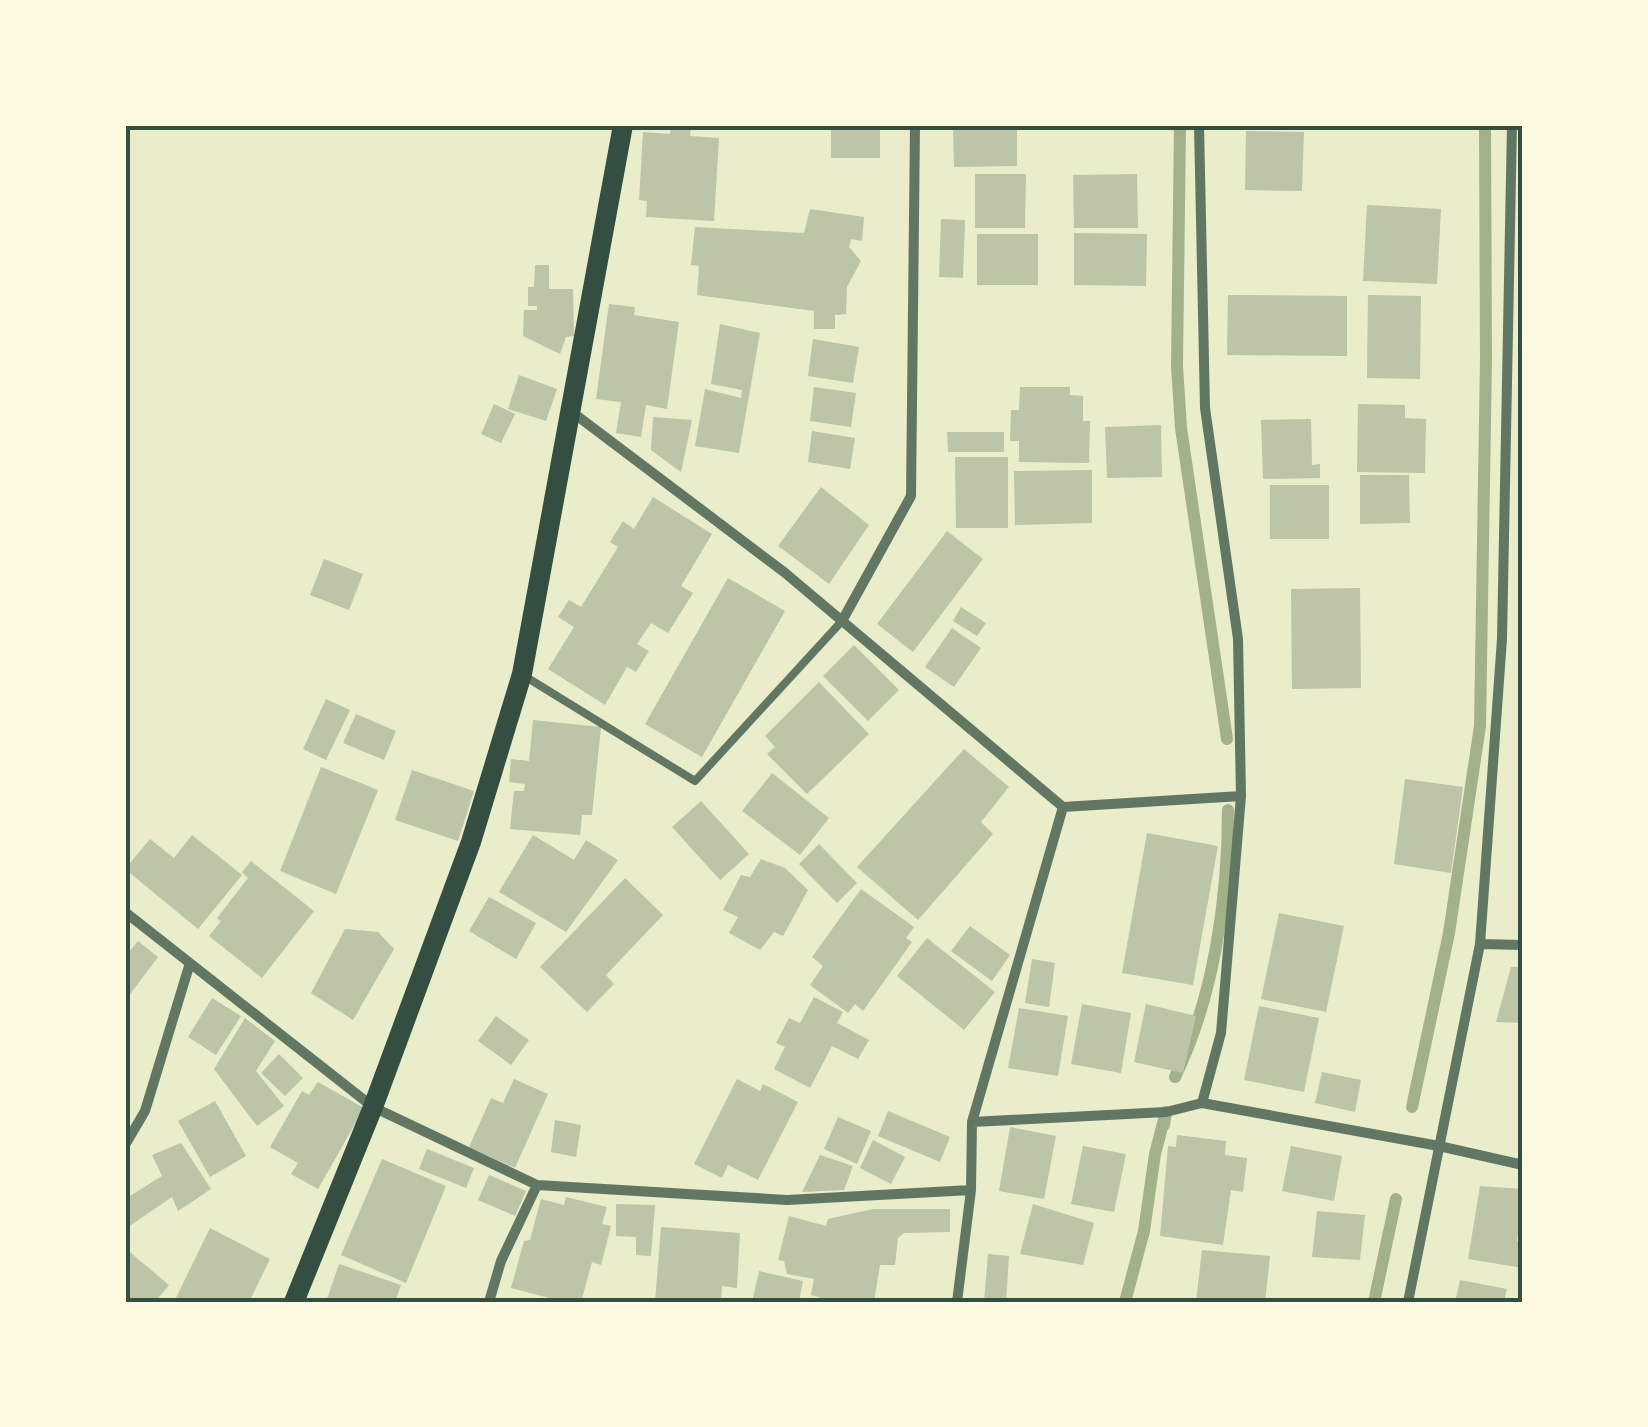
<svg xmlns="http://www.w3.org/2000/svg" width="1648" height="1427" viewBox="0 0 1648 1427" font-family="'Alegreya Sans',sans-serif">
<style>
.lines{fill:none;stroke-linecap:round;stroke-linejoin:round}
.stream{stroke:#a3b18a;stroke-width:12}
.building{fill:#bcc5a7}
.service{stroke:#617663;stroke-width:8}
.minor{stroke:#617663;stroke-width:10}
.secondary{stroke:#344e41;stroke-width:20}
.neatline{fill:none;stroke:#344e41;stroke-width:4}
</style>
<rect width="100%" height="100%" fill="#e9edc9"/>
<g class="lines">
<path class="stream" d="M1180 125 1177 366 1181 428 1227 739
M1175 1077C1214 997 1228 898 1228 810
M1412 1107 1449 933 1480 726 1486 359 1485 125
M1125 1302 1144 1231 1155 1154 1166 1112 1164 1125
M1374 1302 1396 1199"/>
</g>
<path class="building" d="M671 125 691 126 690 136 719 138 714 221 646 217 647 201 639 200 643 132 670 134Z
M831 125H880V158H831Z
M953 125H1017V166L954 167Z
M1246 131 1304 132 1302 191 1245 190Z
M975 174H1026L1025 228H975Z
M1137 174 1138 228H1074L1073 175Z
M1367 205 1441 209 1437 284 1363 281Z
M810 209 864 217 862 241 851 239 849 247 861 261 847 287 846 314 835 315V329H814V311L697 295 699 266 691 265 695 227 804 233Z
M941 219 965 220 963 278 939 277Z
M1074 233 1147 234 1146 286 1074 285Z
M977 234H1038V285H977Z
M535 265H549V289H573L574 336 566 337 560 354 523 336 524 310H537V306H528V287H534Z
M1228 295 1347 296V356L1227 355Z
M1368 295 1421 296 1420 379 1367 378Z
M609 304 635 307 634 315 679 322 667 409 646 405 641 437 616 433 621 402 596 399Z
M720 324 760 333 739 453 695 446 705 389 741 398 742 390 711 384Z
M813 339 859 347 853 383 808 376Z
M519 375 557 389 546 421 508 409Z
M814 387 856 393 851 427 810 421Z
M1020 387H1070V395L1083 396V421H1090L1089 463 1019 462V441H1010L1011 410H1019Z
M494 404 515 414 501 443 481 434Z
M1358 404 1405 405V418L1426 419 1425 473 1357 472Z
M653 417 692 420 681 472 651 450Z
M1311 419 1312 465 1320 464V478L1263 479 1261 420Z
M1161 425 1162 477 1107 478 1105 427Z
M812 431 855 438 850 469 808 462Z
M947 432H1004V452H948Z
M955 457H1008V528H956Z
M1092 470V523L1015 525 1014 471Z
M1360 475H1409L1410 523 1360 524Z
M1270 485H1329V539H1270Z
M821 487 869 525 829 584 778 546Z
M653 497 712 534 681 586 693 593 668 633 651 623 637 644 649 651 636 672 627 667 605 705 548 669 574 627 558 617 569 600 581 607 618 547 610 542 623 521 634 529Z
M947 531 983 559 913 652 877 624Z
M324 559 363 574 349 610 310 595Z
M728 578 785 611 702 757 645 724Z
M1360 588 1361 688 1292 689 1291 589Z
M961 607 986 623 977 636 953 621Z
M952 628 981 648 954 687 925 667Z
M854 645 899 690 868 721 823 676Z
M819 682 869 734 807 794 767 754 775 747 765 736Z
M326 699 350 710 326 760 303 749Z
M356 714 396 731 384 760 343 743Z
M533 720 601 727 592 815H582L580 835 510 829 514 791H524L525 784 509 782 511 759 529 761Z
M964 749 1009 787 981 822 993 834 918 920 857 867Z
M321 767 378 790 336 894 280 871Z
M412 770 474 791 458 841 395 820Z
M772 773 829 818 800 855 742 811Z
M1405 779 1463 787 1451 873 1394 864Z
M701 801 749 854 720 880 672 827Z
M1147 833 1218 846 1193 985 1122 973Z
M192 835 242 875 198 929 125 869 150 839 174 858Z
M533 835 574 860 586 840 618 860 566 932 499 892Z
M819 844 857 883 837 903 799 864Z
M761 859 785 868 808 890 783 936 774 932 760 950 729 933 738 917 723 910 741 875 750 877Z
M251 861 314 911 262 978 209 936 221 921 217 918 248 878 242 872Z
M625 878 663 915 606 975 614 984 587 1012 540 967Z
M861 889 914 927 906 938 912 942 863 1011 855 1004 848 1013 810 985 823 966 812 957Z
M489 897 536 923 516 959 469 931Z
M1279 913 1344 926 1326 1012 1261 999Z
M970 926 1010 955 992 981 951 951Z
M345 929 378 932 394 949 353 1020 311 993Z
M927 938 995 992 964 1030 897 976Z
M138 941 158 957 125 1001V957Z
M1032 959 1055 963 1049 1007 1025 1003Z
M1511 967H1523V1023L1496 1022Z
M814 997 843 1012 837 1023 869 1040 858 1059 832 1046 810 1088 774 1069 785 1047 776 1043 789 1018 800 1023Z
M212 998 241 1016 216 1055 188 1037Z
M1082 1004 1131 1013 1121 1073 1071 1064Z
M1146 1004 1196 1016 1183 1073 1134 1062Z
M1259 1006 1319 1018 1304 1092 1244 1080Z
M1019 1008 1068 1016 1058 1076 1008 1068Z
M496 1016 529 1040 511 1065 478 1041Z
M245 1018 275 1041 256 1071 284 1106 257 1126 214 1069Z
M279 1054 303 1078 285 1096 261 1073Z
M1322 1072 1361 1080 1355 1112 1315 1103Z
M514 1079 548 1094 515 1168 469 1147 491 1098 503 1103Z
M737 1079 760 1091 763 1084 798 1102 758 1180 728 1165 722 1178 694 1164Z
M318 1082 364 1108 318 1189 291 1174 298 1163 270 1147 302 1091 309 1095Z
M215 1101 246 1156 210 1177 178 1121Z
M888 1111 950 1137 940 1162 878 1136Z
M838 1117 871 1131 857 1164 824 1149Z
M555 1120 581 1125 576 1157 551 1152Z
M1010 1127 1056 1136 1044 1199 999 1191Z
M1177 1135 1226 1141 1225 1155 1247 1158 1243 1192 1231 1190 1223 1245 1160 1236 1168 1146 1176 1147Z
M873 1140 905 1157 891 1184 860 1168Z
M181 1143 211 1189 178 1211 172 1197 125 1229V1199L162 1176 152 1155Z
M1083 1146 1126 1154 1114 1212 1071 1204Z
M1291 1146 1342 1156 1334 1201 1282 1191Z
M427 1149 474 1168 466 1188 419 1169Z
M820 1155 853 1166 844 1190 802 1192Z
M382 1159 446 1186 406 1283 341 1255Z
M489 1175 526 1191 515 1216 478 1200Z
M1480 1186 1523 1189 1517 1241H1523V1268L1468 1259Z
M566 1197 607 1207 602 1224 611 1226 601 1265 592 1262 581 1302H565L511 1288 524 1241 530 1240 541 1199 564 1205Z
M616 1204 655 1205 651 1256 636 1255V1237L616 1236Z
M1033 1204 1094 1223 1083 1265 1020 1254Z
M873 1209H950V1232L904 1233 898 1238 895 1265H880L874 1302H836L811 1295 814 1279 787 1274 784 1261 778 1260 789 1216 826 1226 828 1219Z
M1317 1211 1365 1215 1360 1260 1312 1257Z
M661 1227 740 1233 737 1288 722 1286 721 1302H655Z
M210 1228 270 1259 249 1302H174Z
M125 1248 169 1285 155 1302H125Z
M1202 1250 1270 1256 1265 1302H1196Z
M988 1254 1009 1256 1006 1302H984Z
M339 1264 401 1285 395 1302H326Z
M759 1271 803 1281 799 1302H752Z
M1460 1280 1507 1289 1504 1302H1455Z"/>
<g class="lines">
<path class="service" d="M526 677 695 781 842 621"/>
<path class="minor" d="M1199 125 1205 408 1238 639 1241 796 1221 1033 1202 1103
M572 412 784 572 1063 807 1241 796
M842 621 911 496 915 125
M125 912 373 1107 537 1185 787 1200 971 1190
M1480 944 1523 945
M972 1122 1063 807
M125 1145 145 1111 190 963
M489 1302 501 1261 537 1185
M957 1302 971 1190 972 1122 1166 1112 1202 1103 1439 1146 1523 1165
M1408 1302 1480 944 1502 639 1512 125"/>
<path class="secondary" d="M294 1302 373 1107 471 842 522 674 623 125"/>
</g>
<rect width="1648" height="1427" fill="none" stroke="#fefae0" stroke-width="255"/>
<rect x="128" y="128" width="1392" height="1172" class="neatline"/>
</svg>
